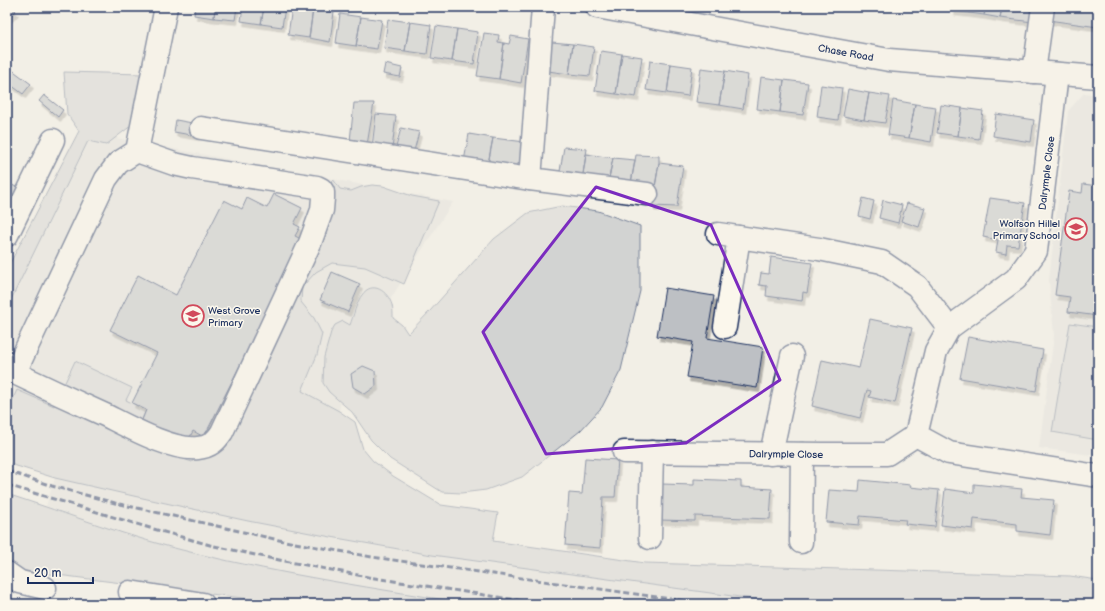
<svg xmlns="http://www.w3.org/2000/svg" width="1105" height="611" viewBox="0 0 1105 611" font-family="'Balsamiq Sans',sans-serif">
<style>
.built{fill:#e2e1dc}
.green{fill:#d2d3d2;stroke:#768198}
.building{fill:#bdc0c4;stroke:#1b2f5e;filter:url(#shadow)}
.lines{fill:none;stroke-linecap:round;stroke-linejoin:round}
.minor-casing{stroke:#1b2f5e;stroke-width:25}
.minor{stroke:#fbf7ec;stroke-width:22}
.rail{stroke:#1b2f5e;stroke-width:3;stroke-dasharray:6 3;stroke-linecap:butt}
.marked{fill:none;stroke:#7b2cbf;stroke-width:3;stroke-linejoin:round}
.labels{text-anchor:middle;stroke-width:3;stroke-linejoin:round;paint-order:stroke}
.street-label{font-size:10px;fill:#1b2f5e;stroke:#fbf7ec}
.poi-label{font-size:10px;fill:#1b2f5e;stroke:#fbf7ec;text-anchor:end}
</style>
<defs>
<filter id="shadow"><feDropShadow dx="2.5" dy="4.5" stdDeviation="0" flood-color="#0004"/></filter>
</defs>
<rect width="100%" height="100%" fill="#f2efe6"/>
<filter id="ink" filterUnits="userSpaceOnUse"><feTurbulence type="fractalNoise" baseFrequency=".025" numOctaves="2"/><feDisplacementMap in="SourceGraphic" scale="8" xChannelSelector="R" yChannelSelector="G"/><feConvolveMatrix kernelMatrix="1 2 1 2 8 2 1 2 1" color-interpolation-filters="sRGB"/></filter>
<g filter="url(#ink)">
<path class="built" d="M1084 93 1098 95V456L1039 448 1054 336 1049 280 1068 111Z
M79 131 453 202 349 363 339 411 355 422 363 449 373 461 393 476 441 505 498 513 371 515 7 411V269Z
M55 478 248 521 331 537 432 555 791 604H471L359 586 265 569 193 553 131 536 100 526 46 506Z"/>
<path class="green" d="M64 72 143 74 132 125 106 145 88 141 7 308V269L79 131 67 114Z
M333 179 340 189 351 191 361 187 372 185 383 186 412 196 439 201 404 284 365 267 332 263 316 272 302 287 301 302 314 318 322 334 317 355 302 391 339 411 355 422 363 449 373 461 393 476 441 505 498 513 493 541 645 563 1070 576 1098 580V604H791L432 555 331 537 248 521 138 497 55 478 7 463V406L9 407 17 390 54 406 75 361 132 388 126 400 146 410 132 441 192 462 204 437 303 240Z
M562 206 598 211 640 226V291L621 370 602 407 580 431 522 477 486 490 461 493 442 492 390 459 371 440 352 412 329 392 323 383 324 357 331 332 335 325 343 321 350 325C353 317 357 301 362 295 372 280 388 291 392 305 393 309 393 314 393 318L402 325 408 334 430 311 494 239 528 213Z
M1070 323 1098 327V440L1052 432Z
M7 494C69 514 130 538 194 553 285 575 378 589 471 604H277L251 599 17 570 7 561Z"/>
<path class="building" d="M7 7H11L16 11 7 20Z
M195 7H215L214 18 194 15Z
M215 7H237L235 20 214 18Z
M243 7H264L261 24 241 21Z
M264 7H285L282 27 261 24Z
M292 7 313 9 309 38 288 35Z
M953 7H970L969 13 952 11Z
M970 7H986L984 15 969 13Z
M986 7H1002L1000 18 984 15Z
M1002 7H1035L1033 22 1000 18Z
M1050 7H1098V27L1048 20Z
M313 9 334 12 330 42 309 38Z
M340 14 361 17 356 46 336 43Z
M361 17 382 20 377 49 356 46Z
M388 19 410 22 405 51 384 48Z
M410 22 431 25 427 54 405 51Z
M436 26 457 29 452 61 431 58Z
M457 29 478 32 474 64 452 61Z
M484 33 499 35 498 42 504 43 499 79 477 76Z
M511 36 528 39 521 83 499 79 504 43 509 44Z
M552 42 573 44 569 74 548 71Z
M573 44 594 47 590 76 569 74Z
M601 51 622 54 616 94 595 91Z
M622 54 642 57 636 97 616 94Z
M650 61 671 64 667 93 646 90Z
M385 64 402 68 400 77 383 74Z
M671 64 692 67 688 96 667 93Z
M701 68 725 71 719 105 696 102Z
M11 69 31 84 23 94 7 82V74Z
M725 71 748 75 743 109 719 105Z
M761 77 784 80 780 112 757 109Z
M784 80 808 83 803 115 780 112Z
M821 85 842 88 838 120 817 117Z
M848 89 869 93 864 120 843 116Z
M869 93 890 96 885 123 864 120Z
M44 95 63 110 58 117 39 101Z
M893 100 915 104 909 138 888 135Z
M354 103H374L367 145 350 141Z
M915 104 936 107 931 142 909 138Z
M941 105 962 108 958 136 937 133Z
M962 108 983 111 979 139 958 136Z
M376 114 396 116 392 149 372 147Z
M996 114 1034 120 1031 142 993 136Z
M176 120 198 124 197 136 174 132Z
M401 128 419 132 414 151 396 147Z
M469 134 493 138 488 164 464 161Z
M493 138 525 142 523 160 511 169 488 164Z
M564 147 587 149 583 174 560 171Z
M586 154 613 158 609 178 583 174Z
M636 155 659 156V163L655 186 631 183Z
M613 158 635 160 631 183 609 178Z
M659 163 683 166 677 207 652 206Z
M7 183 26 191 19 208 7 203Z
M1083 184 1098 186V316L1068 312 1070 297 1055 295 1069 191 1082 193Z
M274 194 302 208 294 224 300 227 295 236 303 240 204 437 193 431 187 443 142 420 146 410 132 403 157 353 110 330 138 275 176 295 224 200 242 209 247 198 267 208Z
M863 198 874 201 870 219 859 216Z
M990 198 1025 203 1018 246 1007 245 1006 254 996 252 998 240 983 237Z
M883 200 902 205 898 223 879 218Z
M907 203 925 208 919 227 901 221Z
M771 257 812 263 807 293 803 292 802 301 766 296 767 286 759 285 761 273 769 274Z
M332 272 360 284 348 312 320 300Z
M665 288 714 296 707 338 763 347 757 388 687 377 693 342 657 336Z
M870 319 912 328 895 403 869 397 871 391 867 390 860 418 812 406 822 360 859 368Z
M968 337 1043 350 1036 391 960 378Z
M363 366 375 371 376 386 365 394 353 387 351 374Z
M585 458 618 460 615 497H603L600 548 565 545 569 493 582 494Z
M694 479 741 481V487L772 489 770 519 695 516V521L660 520 662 484 694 485Z
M860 480 911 485 910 487 939 490 935 527 905 524 906 520 860 516 859 525 826 522 829 490 859 492Z
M974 484 1022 489 1021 497 1054 500 1050 535 1017 531V524L974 519 973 529 941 525 945 489 974 493Z"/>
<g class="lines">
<g class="minor-casing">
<g id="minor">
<path id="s1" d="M597 7 889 60 1098 77"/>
<path d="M1034 72 1043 7"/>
<path d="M1057 74 1036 251 1016 279 949 328 936 351 916 435 949 453 1098 476"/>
<path d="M201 128 530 179 647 194"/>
<path d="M137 151 174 164 192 168 317 187 321 189 323 192V198L322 210 310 243 222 432C216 441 210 447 198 448 172 451 129 427 105 415 76 402 48 389 19 375L17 368 106 179 118 163 137 151 166 7"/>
<path d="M530 179 543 7"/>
<path d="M718 234 819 249 882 262 917 286 949 328"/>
<path d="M7 235 53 140"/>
<path d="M725 327 739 237"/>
<path id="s2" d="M624 452 823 454H887L916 435"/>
<path d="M771 454 792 356"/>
<path d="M650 538 652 452"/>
<path d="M801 542 802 454"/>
<path d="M7 573 20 582 45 588"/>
<path d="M130 592 203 604"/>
</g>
</g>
<use href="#minor" class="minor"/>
<path class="rail" d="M7 471 52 486 115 503 279 540 372 557 707 604
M7 485 150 528 210 545 269 558 368 577 543 604"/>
</g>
</g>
<path d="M0 0H1105V611H0ZM596 187 711 225 780 380 686 443 546 454 483 332Z" fill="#f2efe6" fill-opacity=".55" fill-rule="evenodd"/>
<path class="marked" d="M596 187 711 225 780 380 686 443 546 454 483 332Z"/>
<defs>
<g id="school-ring" transform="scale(1.15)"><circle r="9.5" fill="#fbf7ec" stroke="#d1495b" stroke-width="1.5"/><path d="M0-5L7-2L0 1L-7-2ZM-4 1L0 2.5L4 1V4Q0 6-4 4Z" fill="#d1495b"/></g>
</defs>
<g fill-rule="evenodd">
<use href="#school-ring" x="1076" y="229"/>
<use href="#school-ring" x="193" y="316"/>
</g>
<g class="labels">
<g class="street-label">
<text dy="4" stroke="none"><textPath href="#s1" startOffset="253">Chase Road</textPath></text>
<text transform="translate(1046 173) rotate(-83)" y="4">Dalrymple Close</text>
<text dy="4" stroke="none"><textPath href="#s2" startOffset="162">Dalrymple Close</textPath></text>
</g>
<g class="poi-label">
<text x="1060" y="227">Wolfson Hillel<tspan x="1060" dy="12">Primary School</tspan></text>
<text x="208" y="314" text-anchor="start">West Grove<tspan x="208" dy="12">Primary</tspan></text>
</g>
</g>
<rect width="1105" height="611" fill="none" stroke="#fbf7ec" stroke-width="24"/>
<rect x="12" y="12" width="1081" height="587" fill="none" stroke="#1b2f5e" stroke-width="1.5" filter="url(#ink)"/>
<path d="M28 577v6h65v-6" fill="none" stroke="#1b2f5e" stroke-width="2"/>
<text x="34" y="577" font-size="12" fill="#1b2f5e" stroke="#fbf7ec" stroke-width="3" paint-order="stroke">20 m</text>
</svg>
